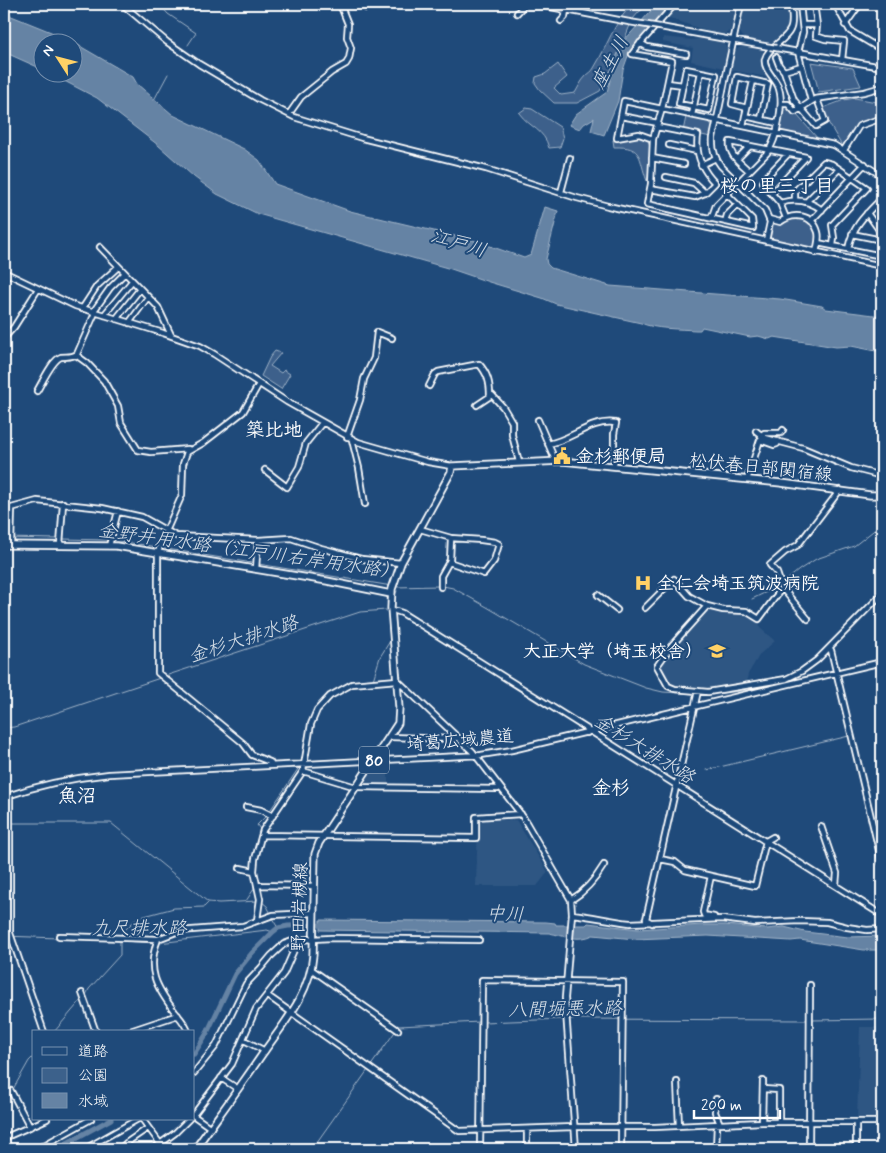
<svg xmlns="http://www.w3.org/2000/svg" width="886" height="1153" viewBox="0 0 886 1153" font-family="Mynerve,'Klee One',sans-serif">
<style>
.built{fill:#2e5683}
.green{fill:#3c618b;stroke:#9eb0c5}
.water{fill:#6583a4;stroke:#a3b5c8}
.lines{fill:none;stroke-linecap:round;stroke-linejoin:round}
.stream{stroke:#a3b5c8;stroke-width:1}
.river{stroke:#6583a4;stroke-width:5}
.minor-casing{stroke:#fff;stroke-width:8}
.major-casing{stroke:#fff;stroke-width:9}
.minor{stroke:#1f4a7a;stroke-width:4.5}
.major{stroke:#1f4a7a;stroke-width:5.5}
.minor-bridge-casing{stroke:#fff;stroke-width:8;stroke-linecap:butt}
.minor-bridge{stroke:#1f4a7a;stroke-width:4.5}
.labels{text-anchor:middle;stroke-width:4;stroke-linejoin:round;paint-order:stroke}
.shield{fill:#1f4a7a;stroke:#bcc9d7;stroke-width:1}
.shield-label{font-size:16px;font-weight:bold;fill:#fff}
.poi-label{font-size:18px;font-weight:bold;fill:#fff;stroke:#1f4a7a;text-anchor:start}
.street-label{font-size:18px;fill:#fff;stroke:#1f4a7a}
.water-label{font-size:19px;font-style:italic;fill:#d8e0e8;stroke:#1f4a7a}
.neighbourhood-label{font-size:19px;font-weight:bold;fill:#fff;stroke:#1f4a7a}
</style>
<rect width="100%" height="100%" fill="#1f4a7a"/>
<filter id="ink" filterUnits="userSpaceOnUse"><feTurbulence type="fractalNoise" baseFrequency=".02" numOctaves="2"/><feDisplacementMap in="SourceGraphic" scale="10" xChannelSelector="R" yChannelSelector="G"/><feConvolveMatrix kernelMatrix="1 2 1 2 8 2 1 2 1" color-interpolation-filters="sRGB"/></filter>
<g filter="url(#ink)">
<path class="built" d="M679 4H737L731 30 724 35 706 31 667 17Z
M745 4H788L790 24 788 30 774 44 744 38 739 31Z
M663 37 692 40 697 39V37L723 42 728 50 724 68 691 61 693 48 663 42Z
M742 46 763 50 761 62 767 77 731 70 735 51Z
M707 609 745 612 759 621 760 628 775 641 760 654 748 674 747 679 750 682V683L704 690 672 686 667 681 659 665Z
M376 763H388V786L361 785Z
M478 819 516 820 548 872 537 886H476Z
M860 1027H882V1119H857Z"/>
<path class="green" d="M633 4H650L639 12 632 20 618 56 600 91 577 103H554L540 90 535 83 536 77 545 74 558 64 567 77 554 88 561 95 575 93C578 88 581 81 586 76 589 73 592 72 594 68 607 47 614 21 633 4Z
M811 62 853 68 861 86 819 92Z
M855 98 882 103V116C858 122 856 126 842 146L828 122 823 108 844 100Z
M782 105H788L819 140 778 131Z
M526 108 532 109 560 127 563 138 560 147 549 148C544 129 530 128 519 113Z
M686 117 710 122 713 128 711 137 683 131Z
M635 136 647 138 650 147V182L647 181C638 158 644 146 614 147L613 140Z
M790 218C813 219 821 227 815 250L771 240 770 238 773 222Z
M275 351 281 353 270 366 281 373 284 370 290 374 281 389 261 376 270 357Z"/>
<path class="water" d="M657 4H671L637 43 628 56 623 70 618 101 604 135 591 131 594 118 584 124 580 129 569 125 576 114 607 92 616 58 622 43Z
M4 13 66 38 133 77 137 84 173 115 244 149 259 160 275 184 350 211 476 241 524 258 531 255 545 207 558 211 546 259 547 264 551 268 610 286 780 299 822 306 826 309 882 316V350L876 351 851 346 836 347 774 337 769 339 758 336 750 337 702 327 700 330H696C681 329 653 329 641 323L556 304 542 298 489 282 451 269 258 214 217 194 194 177 158 145 97 98 49 73 72 72V42H42V69L4 52Z
M320 920 546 922 555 923 556 925H586L588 923 638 929 703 925H725L767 929 784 927 805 932 848 937 882 936V950H864L800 940 791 941 708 936 635 939 593 935C579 942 564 936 549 933L320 930Z"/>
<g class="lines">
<path class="stream" d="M159 4 168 14 196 33 188 45
M154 100 168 74
M4 538 58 539
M62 539 108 540
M112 540 157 547
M161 548 392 586
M782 584 799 570 816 559 854 546 882 524
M443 586 453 588 487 607 584 664 646 688 663 692 696 694
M396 587 439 586
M752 599 779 586
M875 604 882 597
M395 609 401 610
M395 609 394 597 397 591
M395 613 399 671 401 677
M832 648 869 610
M165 676 360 612 386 610
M359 681 373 680 380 657 390 641 387 597
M712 694C757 690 798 686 829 651
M317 707 325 699
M4 728 14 727 160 678
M301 762 307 736
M707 770 849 736
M663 774 766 838
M269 812 300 766
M4 823H111L208 902 219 903 258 901
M769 841 835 882
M254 853 260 829 257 825 267 815
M880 863 882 872
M839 884 882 912
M246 901 254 889V882
M262 902 267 906 271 914
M272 918 278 928
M120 935 137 918 174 908 204 907 208 903
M4 936 58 938
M104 940 155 943
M159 943 267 930 273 932
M86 995 89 989 120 955V939
M568 1019 807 1020
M811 1020 882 1019
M484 1022 564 1019
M54 1032 83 998
M12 1091 29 1061 34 1056
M4 1108 10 1095
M312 1149 399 1026 480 1022"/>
<path class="river" d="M194 1054 207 1033 235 974 252 953 273 932 278 928 288 926 327 925
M56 1149 111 1119"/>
<g class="minor-casing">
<path id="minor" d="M122 4 167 42 199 64 260 100 294 117 362 138 486 169 577 198 608 206 882 266
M359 4 366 8
M535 4 629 22
M675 4 638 46 632 54 672 61 662 109 653 139 651 184 647 204 753 228 752 219 727 194
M741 4 713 138C712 149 714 157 721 166L765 210 770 222 766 241
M800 4 803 32 798 52 811 101
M814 4 817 25 816 36 825 39 844 41 842 60
M835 4 850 31 882 50
M879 4 882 6
M517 13 525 4
M561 21 565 17 566 10
M803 25H817
M845 25 860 4
M660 27 770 47
M640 43 647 47 686 54
M776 48 882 67
M776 57 779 65 784 71
M801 66 784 71 794 100 816 126 825 121 817 99
M668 83 683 85
M781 104H788L795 112 815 99 864 92 882 87
M747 108 753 81
M289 114 301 97 332 72 346 64 349 59 351 48 347 37 348 24 340 4
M692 115 701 72 716 75 709 110 679 104 686 69 701 72
M621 116 658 123
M745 116 747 108 732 104 737 77 768 84 761 119
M743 126 745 116 777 123
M653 139 639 134 617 138 624 101 834 145 882 176
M669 145 697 151
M844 150 859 126 882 118
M652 158 684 164
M737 159 750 146
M701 165 716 158
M749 171C741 163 728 155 730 142L806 157 772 193
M666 177 694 183 705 193
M650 189 695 197 705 193 715 183C701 169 695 154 698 135L657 127
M561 192 570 158
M795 200V191L824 162 832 164 867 188 832 225 834 238 833 246
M807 201 839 169
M780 203C796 198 809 200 822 210
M867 213 882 234
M786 218 780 203 765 186 763 182 766 177 788 154
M711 219 716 205 767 153C777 140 785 102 778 86 775 78 763 69 765 59 768 47 785 41 790 30 794 23 791 12 791 4
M769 219 780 222C793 212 813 214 818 232 820 239 817 246 816 253
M811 221 865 164
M725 222 727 215 737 205
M852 234 882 240
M818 243 882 256
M100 247 158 307 171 335
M848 249C852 227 865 215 880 200L882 204
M4 272 75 306 163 333 200 346 214 354 287 402 358 442 428 462 452 466
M82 309 97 286 118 267
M93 312 110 288 124 274
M104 315 132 281
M116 319 140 289
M129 323 148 297
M4 338 14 327 38 289
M76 355 87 363 104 381 118 406 121 423 138 450 151 452 188 449 183 464 182 495 160 545 158 554V673L243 743 252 755 270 762 271 765
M429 386 435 374 438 372 479 364C488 374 490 383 490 396
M37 391C42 383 52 360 61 357 66 356 71 358 77 354L95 313
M477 405 492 395 503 407 512 422V435L519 462
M538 420 555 460
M756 431 765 438 803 448 851 468 882 476
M761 436 764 433H781L783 430
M347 437 360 400 364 379 374 358 377 332 392 338
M352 440 359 468 365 504
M548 444C572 440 591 419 616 423L614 434V466
M187 452 203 443 243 412 259 384
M265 470 287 487 299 467 306 443 322 423
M747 480 760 440 774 445 777 444 778 441
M4 510 37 501 102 508 142 517 176 536 258 540 291 538 321 548 362 559 401 563
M420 529 451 538 481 540 495 542 499 544 494 561 484 574 449 562
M11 545 12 509
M60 545 63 503
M109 546 118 511
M256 569 258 540
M441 587V576L450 560 451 538
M598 595 617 610
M707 606 672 645 657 666 668 686 675 689 708 692 786 679 802 671 817 660 882 594
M645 608 674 579 689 596 707 606 723 610 746 611 759 619 782 588
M396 611 402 613 587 729V733
M808 619 782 588 777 573 770 565 785 552 798 545 840 490
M829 648 831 650 882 863
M592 732 882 915
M390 737 454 739 457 737
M303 771 356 787 498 789 500 787
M10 795V933L44 1032
M4 797C38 785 72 778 109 774L481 755 512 750 882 662
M246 807 261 810 273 816
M821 826 837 873 836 885
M262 835 476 838V817L521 814
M660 859 675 862 685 870 711 876
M240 868 254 871
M258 885 314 886
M571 900C586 891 595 880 604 865
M572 914C592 916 611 921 630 923L722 919 755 923 800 921 827 922 847 927 867 930 882 929
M714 917 704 915 703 912 711 876 755 886 766 841 773 837
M257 920 260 899 254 871 255 859 263 830 303 771 311 724 317 710 330 696 352 684 397 680 473 752 523 817 571 900 572 914 565 998 576 1149
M652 923 646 919 698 691
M59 936 158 939 179 931 243 926 273 915 313 913
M158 939C146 970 156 987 175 1012 180 1018 186 1024 188 1032
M311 969 398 1030
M82 993 96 1032
M268 996 459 1131 574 1127H655L762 1122H882
M127 1032 178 1015
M244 1040 265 1051
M194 1073 216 1046 246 984 261 968 271 956 284 944 295 940 331 938 479 940
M221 1078 238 1089
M677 1082 679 1126
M763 1089 779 1090V1122
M11 1091 30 1127
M716 1099 715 1112 720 1124
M194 1114 232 1064 256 1009 284 973 297 943 304 940
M194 1116 211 1128
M142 1119 164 1149
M762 1122 763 1081
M856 1122V1149
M4 1138 47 1119
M126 1143 131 1149
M37 1149 91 1119
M85 1149 138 1119
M120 1149 126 1143 148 1128
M153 1149 175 1133 189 1119
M480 1149 482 980 623 982 621 1149
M527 1149V1129
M716 1149 717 1124
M809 1149 810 985"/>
</g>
<g class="major-casing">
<path id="major" d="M4 545 116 546 327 581 391 594
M195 1149C217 1118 240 1087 261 1056 283 1024 310 995 313 955L315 854 319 843 398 723 399 708 391 608 392 589 401 563 451 472 452 466 562 461 781 483 870 495H882"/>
</g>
<use href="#minor" class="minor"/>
<use href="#major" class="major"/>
<g class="minor-bridge-casing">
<path id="minor-bridge" d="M629 22 660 27
M770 47 776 48"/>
</g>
<use href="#minor-bridge" class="minor-bridge"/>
</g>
</g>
<defs>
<g id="civic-bare" transform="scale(1.35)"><path d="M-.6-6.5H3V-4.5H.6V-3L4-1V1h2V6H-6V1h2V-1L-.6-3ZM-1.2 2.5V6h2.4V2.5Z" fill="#ffd166" stroke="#1f4a7a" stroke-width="2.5" paint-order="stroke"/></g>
<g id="hospital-bare" transform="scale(1.35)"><path d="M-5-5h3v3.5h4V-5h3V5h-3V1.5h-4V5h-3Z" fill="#ffd166" stroke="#1f4a7a" stroke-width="2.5" paint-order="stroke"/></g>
<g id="university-bare" transform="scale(1.35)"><path d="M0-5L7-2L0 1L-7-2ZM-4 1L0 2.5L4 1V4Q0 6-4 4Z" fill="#ffd166" stroke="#1f4a7a" stroke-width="2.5" paint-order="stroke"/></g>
</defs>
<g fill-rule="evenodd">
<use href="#civic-bare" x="562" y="456"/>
<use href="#hospital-bare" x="643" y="583"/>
<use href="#university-bare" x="717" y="651"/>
</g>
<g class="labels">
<rect class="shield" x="359" y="746.5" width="30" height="27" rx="4"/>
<g class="shield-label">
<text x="374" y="766">80</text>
</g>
<g class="poi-label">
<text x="576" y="462">金杉郵便局</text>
<text x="657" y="589">全仁会埼玉筑波病院</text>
<text x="703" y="657" text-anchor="end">大正大学（埼玉校舎）</text>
</g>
<g class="street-label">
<text transform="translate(761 467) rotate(6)" y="6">松伏春日部関宿線</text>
<text transform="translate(460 740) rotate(-5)" y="6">埼葛広域農道</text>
<text transform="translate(299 907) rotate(-88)" y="6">野田岩槻線</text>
</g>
<g class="water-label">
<text transform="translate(609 62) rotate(-62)" y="7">座生川</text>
<text transform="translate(459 242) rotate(17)" y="7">江戸川</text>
<text transform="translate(249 550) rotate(8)" y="7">金野井用水路（江戸川右岸用水路）</text>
<text transform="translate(243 638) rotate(-18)" y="7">金杉大排水路</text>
<text transform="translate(645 748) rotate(32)" y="7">金杉大排水路</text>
<text transform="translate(505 913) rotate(2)" y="7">中川</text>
<text x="139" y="934">九尺排水路</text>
<text transform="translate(565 1008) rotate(-1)" y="7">八間堀悪水路</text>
</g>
<g class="neighbourhood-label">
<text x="777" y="192">桜の里三丁目</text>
<text x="274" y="436">築比地</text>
<text x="611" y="794">金杉</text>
<text x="77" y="802">魚沼</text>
</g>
</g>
<rect width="886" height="1153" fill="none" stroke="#1f4a7a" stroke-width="20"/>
<rect x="10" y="10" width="866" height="1133" fill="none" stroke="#fff" stroke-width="2" filter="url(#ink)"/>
<rect x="32" y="1030" width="162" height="90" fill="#1f4a7a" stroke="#7992af"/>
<rect x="42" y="1047" width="25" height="8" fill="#1f4a7a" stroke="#7992af"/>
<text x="78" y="1056" font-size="15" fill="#ffffff">道路</text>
<rect x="42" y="1068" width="25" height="15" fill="#3c618b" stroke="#7992af"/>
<text x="78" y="1080" font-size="15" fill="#ffffff">公園</text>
<rect x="42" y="1093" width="25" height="15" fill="#6583a4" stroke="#7992af"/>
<text x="78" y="1106" font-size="15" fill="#ffffff">水域</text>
<g transform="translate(58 58) rotate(306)"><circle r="24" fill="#1f4a7a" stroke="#7992af"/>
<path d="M0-4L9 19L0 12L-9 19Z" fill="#ffd166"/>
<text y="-8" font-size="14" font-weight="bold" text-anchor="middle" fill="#ffffff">N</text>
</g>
<path d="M694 1110v8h86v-8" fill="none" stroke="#ffffff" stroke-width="2.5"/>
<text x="701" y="1110" font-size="15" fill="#ffffff" stroke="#1f4a7a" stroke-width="4" paint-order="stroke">200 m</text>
</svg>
